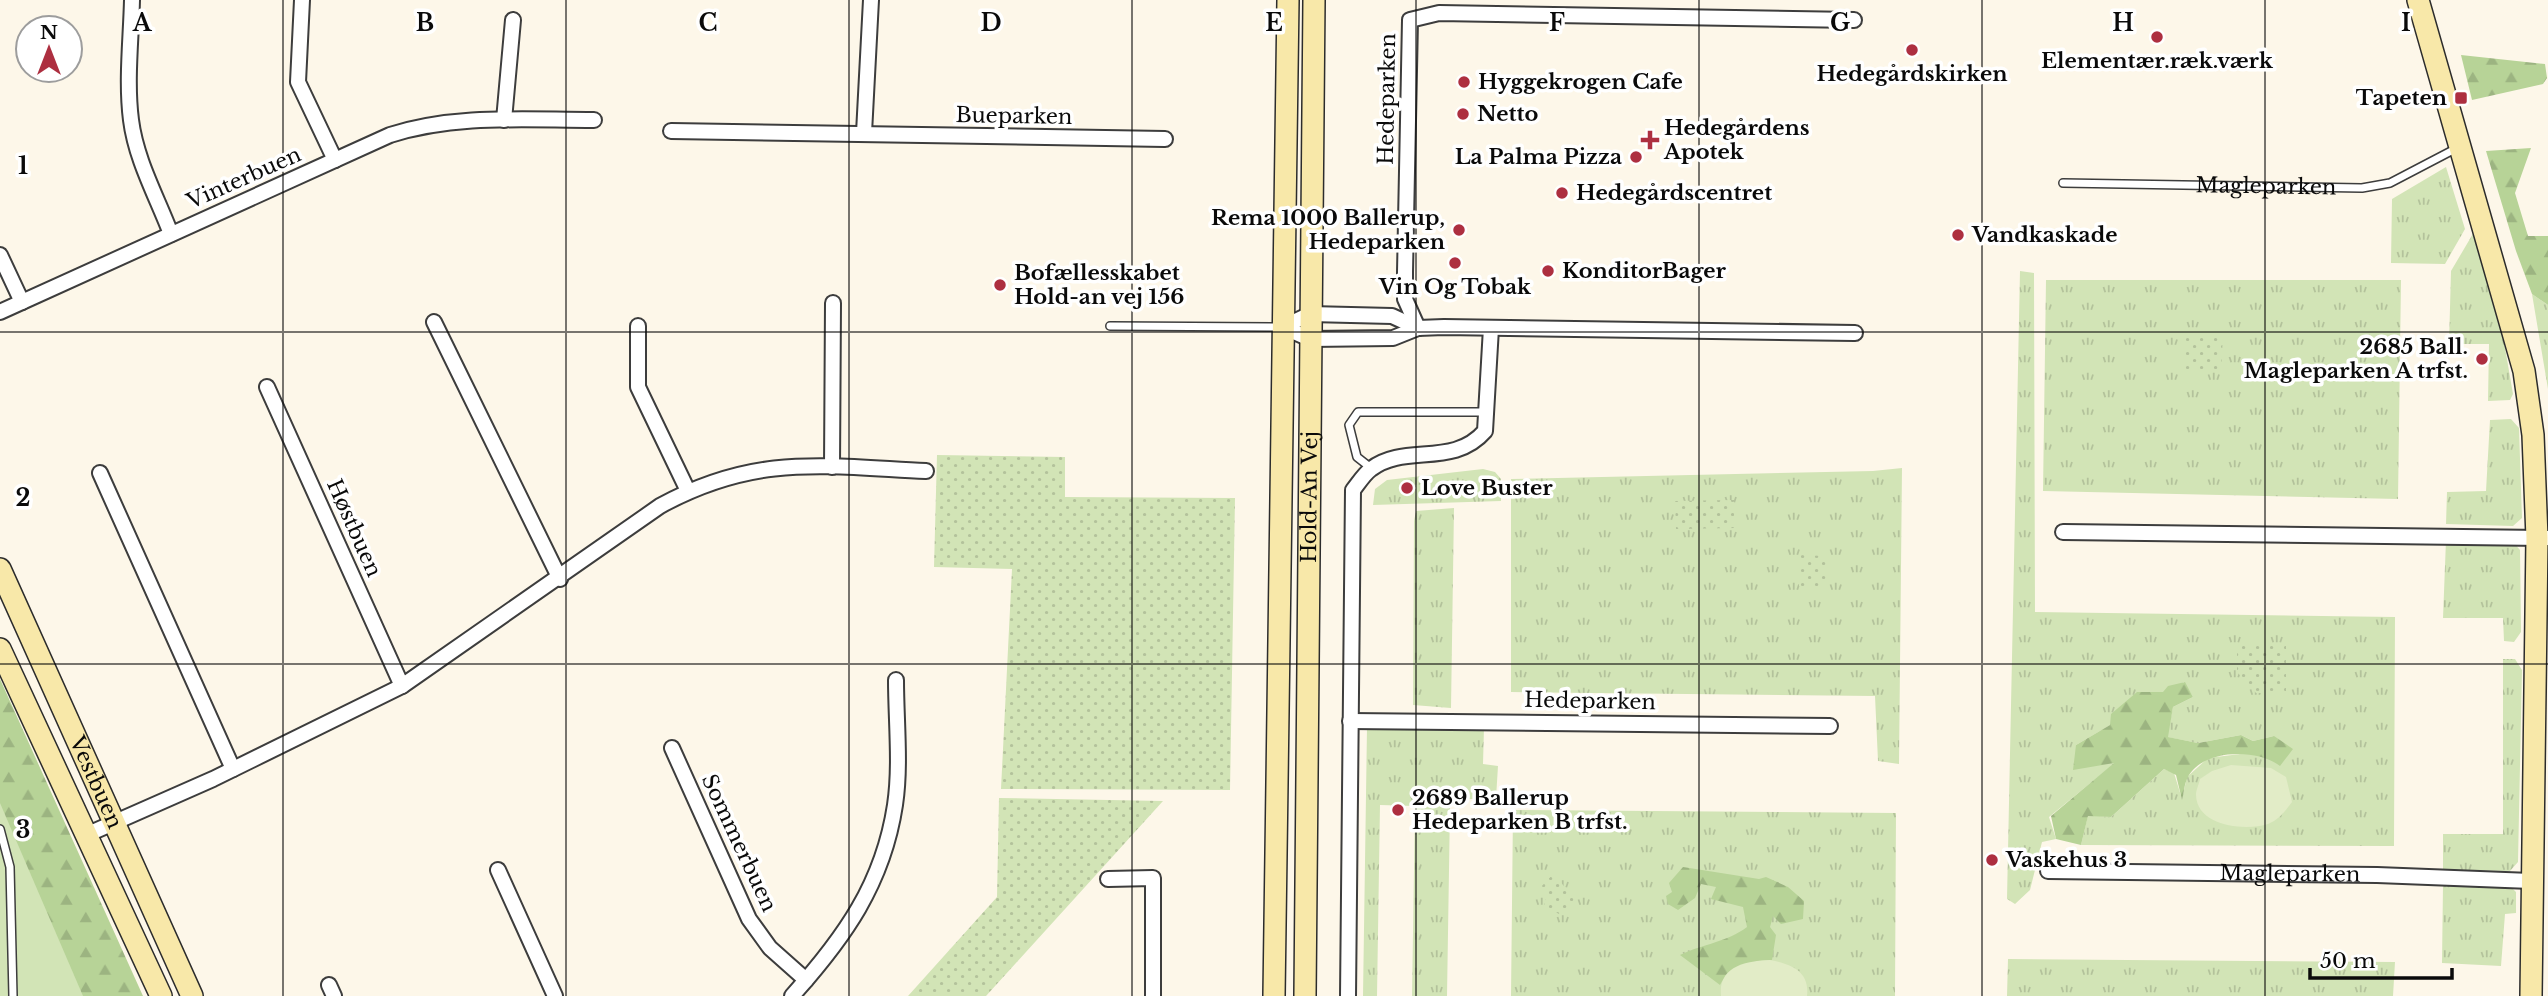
<svg xmlns="http://www.w3.org/2000/svg" width="2548" height="996" viewBox="0 0 2548 996" font-family="'Libre Baskerville',serif">
<style>
.grass{fill:url(#grass-tufts)}
.forest{fill:url(#forest-firs)}
.park{fill:url(#park-dots)}
.garden{fill:#d2e4b6}
.pitch{fill:#e2ecc7}
.lines{fill:none;stroke-linecap:round;stroke-linejoin:round}
.lane-casing{stroke:#3d3d3d;stroke-width:10}
.street-casing{stroke:#3d3d3d;stroke-width:18}
.secondary-casing{stroke:#2c2c2c;stroke-width:24}
.lane{stroke:#fff;stroke-width:7}
.street{stroke:#fff;stroke-width:14}
.secondary{stroke:#f8e8a9;stroke-width:21}
.grid{fill:none;stroke:#0a0a0a;stroke-width:2;stroke-opacity:0.55}
.poi-dot{fill:#ad2f40;stroke:#fff;stroke-width:2.5}
.labels{text-anchor:middle;stroke-width:7;stroke-linejoin:round;paint-order:stroke}
.poi-label{font-size:21px;font-weight:bold;fill:#0a0a0a;stroke:#fff;text-anchor:start}
.street-label{font-size:21px;fill:#0a0a0a;stroke:#fff}
.grid-label{font-size:23px;text-anchor:middle;font-weight:bold;fill:#0a0a0a;stroke:#fff;stroke-width:7;stroke-linejoin:round;paint-order:stroke}
</style>
<defs>
<pattern id="grass-tufts" width="24" height="20" patternUnits="userSpaceOnUse" patternTransform="scale(1.75)"><rect width="24" height="20" fill="#d2e4b6"/><path d="M3 7l-1-3M5 7V3M7 7l1-3M15 17l-1-3M17 17v-4M19 17l1-3" fill="none" stroke="#b3c29b"/></pattern>
<pattern id="forest-firs" width="22" height="20" patternUnits="userSpaceOnUse" patternTransform="scale(1.75)"><rect width="22" height="20" fill="#b7d397"/><path d="M5 1l3.5 6h-7zM16 11l3.5 6h-7z" fill="#9cb481"/></pattern>
<pattern id="park-dots" width="8" height="8" patternUnits="userSpaceOnUse" patternTransform="scale(1.75)"><rect width="8" height="8" fill="#d2e4b6"/><path d="M2 2h.1M6 6h.1" fill="none" stroke="#b3c29b" stroke-width="1.8" stroke-linecap="round"/></pattern>
</defs>
<rect width="100%" height="100%" fill="#fdf7e9"/>
<path class="grass" d="M2446 167 2465 229 2445 264 2391 263 2392 199Z
M2474 232 2504 342 2513 394 2510 400 2488 401 2489 344H2449L2451 271Z
M2020 271 2034 273 2035 612 2395 617 2394 846 2081 845 2088 815 2111 817 2164 769 2174 773 2182 799 2187 777 2208 758 2240 754 2274 736 2253 741 2241 735 2198 743 2167 737 2173 707 2193 697 2184 682 2076 745 2116 762 2049 817 2056 839 2042 842 2030 890 2015 904 2007 899Z
M2046 280H2401L2398 499 2043 491Z
M2532 294 2548 305V389Z
M2511 419 2519 428 2522 518 2513 526 2446 524 2447 492 2486 491 2490 420Z
M1902 468 1899 764 1878 761 1875 696 1511 692V479L1873 471Z
M1483 469 1495 472 1501 479V501L1373 505 1375 489 1387 480Z
M1454 508 1451 708 1413 705 1414 521 1416 511Z
M2446 540 2512 541 2520 550 2521 632 2514 642 2504 641 2503 618H2443Z
M2503 659H2515L2522 670 2518 862 2510 871 2443 870V834H2503Z
M1367 728H1484L1483 764 1498 766 1496 798 1448 800 1450 807 1447 996H1412L1415 806 1380 805 1377 996H1363Z
M1513 810 1896 813 1895 996H1511Z
M2443 885 2510 886 2516 892V913L2505 914 2501 966 2442 963Z
M2008 959 2395 962 2393 996H2007Z"/>
<path class="forest" d="M2461 55 2545 64 2547 78 2543 84 2472 100Z
M2531 148 2515 193 2528 236H2548V305L2532 294 2516 251 2486 151Z
M0 679 143 996H81L0 813Z
M2185 682 2193 697 2173 707 2168 737 2198 743 2241 735 2253 741 2274 736 2293 749 2280 766C2257 748 2200 749 2187 779 2184 785 2184 794 2182 800L2176 775 2164 769 2111 817 2088 816 2081 845 2056 839 2051 816 2114 763 2073 770 2076 745 2110 725 2111 714 2137 692H2163L2168 686Z
M1683 867 1759 879 1766 877 1788 887 1804 901 1803 919 1781 924 1773 916 1770 927 1776 935 1772 960C1751 961 1730 966 1720 985L1680 955C1703 944 1727 942 1747 927L1743 907 1711 899 1716 887 1701 884 1695 898 1678 910 1668 904 1666 896 1672 892 1669 883Z"/>
<path class="park" d="M2185 334 2223 335 2221 371 2184 370Z
M937 455 1065 457V497L1235 498 1230 790 1001 789 1012 569 934 567Z
M1734 500V528L1676 529 1675 501Z
M1799 555 1827 556V586H1799Z
M2237 646H2286V693H2256L2237 672Z
M999 798 1163 801 986 996H908L997 897Z
M1554 873 1566 889 1573 893 1574 901 1559 914 1545 906V891L1540 888Z"/>
<path class="garden" d="M0 803 83 996H0Z"/>
<path class="pitch" d="M2231 765 2271 768 2286 777 2292 802C2286 810 2279 820 2268 824 2246 831 2197 827 2196 795 2196 790 2199 784 2200 779L2212 771Z
M1770 960C1791 964 1810 971 1807 996H1721C1718 966 1746 961 1770 960Z"/>
<g class="lines">
<g class="lane-casing">
<g id="lane">
<path id="s1" d="M2063 183 2362 188 2390 183 2457 148"/>
<path d="M1110 326 1282 327"/>
<path d="M1371 468 1357 457 1349 425 1358 412H1486"/>
<path d="M0 829 10 867 13 996"/>
</g>
</g>
<g class="street-casing">
<g id="street">
<path d="M132 0C131 40 126 81 131 120 136 160 157 197 171 234"/>
<path d="M302 0 298 82 335 160"/>
<path d="M504 120 513 20"/>
<path d="M671 131 1165 139"/>
<path d="M864 133 871 0"/>
<path d="M0 255 22 302"/>
<path d="M0 312 390 135C456 114 524 120 594 120"/>
<path d="M434 322 560 579"/>
<path d="M638 326V387L688 491"/>
<path d="M1283 327 1310 339 1393 338 1418 328 1444 327 1855 333"/>
<path d="M1283 327 1310 314 1392 316 1418 328"/>
<path d="M1418 328 1405 299V272L1410 20 1439 13 1854 20"/>
<path d="M267 387 402 686"/>
<path d="M832 467 833 303"/>
<path d="M100 473 233 769"/>
<path d="M2063 532 2548 538"/>
<path d="M1350 721 1830 726"/>
<path d="M672 748 749 919 770 948 806 980"/>
<path d="M86 835 213 779 402 686 660 506C755 454 822 466 926 471"/>
<path d="M498 870 555 996"/>
<path id="s2" d="M2048 871 2377 875 2531 881"/>
<path d="M1108 879 1153 878V996"/>
<path d="M329 985 334 996"/>
<path d="M792 996C844 938 883 884 895 805 901 765 896 721 896 680"/>
<path d="M1348 996 1353 490C1358 484 1364 474 1371 469 1405 443 1453 468 1485 431L1491 328"/>
</g>
</g>
<g class="secondary-casing">
<g id="secondary">
<path d="M2418 0 2524 371 2533 435 2537 538 2531 996"/>
<path id="s3" d="M0 569 192 996"/>
<path d="M0 649 161 996"/>
<path d="M1274 996 1288 0"/>
<path id="s4" d="M1305 996 1314 0"/>
</g>
</g>
<use href="#lane" class="lane"/>
<use href="#street" class="street"/>
<use href="#secondary" class="secondary"/>
</g>
<path class="grid" d="M283 0V996M566 0V996M849 0V996M1132 0V996M1416 0V996M1699 0V996M1982 0V996M2265 0V996M0 332H2548M0 664H2548"/>
<g class="poi-dot">
<circle cx="2157" cy="37" r="7"/>
<circle cx="1912" cy="50" r="7"/>
<circle cx="1464" cy="82" r="7"/>
<rect x="2454" y="91" width="14" height="14" rx="3.5"/>
<circle cx="1463" cy="114" r="7"/>
<path d="M1646.5 129.5h7v7h7v7h-7v7h-7v-7h-7v-7h7z"/>
<circle cx="1636" cy="157" r="7"/>
<circle cx="1562" cy="193" r="7"/>
<circle cx="1459" cy="230" r="7"/>
<circle cx="1958" cy="235" r="7"/>
<circle cx="1455" cy="263" r="7"/>
<circle cx="1548" cy="271" r="7"/>
<circle cx="1000" cy="285" r="7"/>
<circle cx="2482" cy="359" r="7"/>
<circle cx="1407" cy="488" r="7"/>
<circle cx="1398" cy="810" r="7"/>
<circle cx="1992" cy="860" r="7"/>
</g>
<g class="labels">
<g class="poi-label">
<text x="2157" y="68" text-anchor="middle">Elementær.ræk.værk</text>
<text x="1912" y="81" text-anchor="middle">Hedegårdskirken</text>
<text x="1478" y="89">Hyggekrogen Cafe</text>
<text x="2447" y="105" text-anchor="end">Tapeten</text>
<text x="1477" y="121">Netto</text>
<text x="1664" y="135">Hedegårdens<tspan x="1664" dy="24">Apotek</tspan></text>
<text x="1622" y="164" text-anchor="end">La Palma Pizza</text>
<text x="1576" y="200">Hedegårdscentret</text>
<text x="1445" y="225" text-anchor="end">Rema 1000 Ballerup,<tspan x="1445" dy="24">Hedeparken</tspan></text>
<text x="1972" y="242">Vandkaskade</text>
<text x="1562" y="278">KonditorBager</text>
<text x="1014" y="280">Bofællesskabet<tspan x="1014" dy="24">Hold-an vej 156</tspan></text>
<text x="1455" y="294" text-anchor="middle">Vin Og Tobak</text>
<text x="2468" y="354" text-anchor="end">2685 Ball.<tspan x="2468" dy="24">Magleparken A trfst.</tspan></text>
<text x="1421" y="495">Love Buster</text>
<text x="1412" y="805">2689 Ballerup<tspan x="1412" dy="24">Hedeparken B trfst.</tspan></text>
<text x="2006" y="867">Vaskehus 3</text>
</g>
<g class="street-label">
<text transform="translate(1387 99) rotate(-89)" y="7">Hedeparken</text>
<text transform="translate(1014 116) rotate(1)" y="7">Bueparken</text>
<text transform="translate(244 178) rotate(-24)" y="7">Vinterbuen</text>
<text dy="7" stroke="none"><textPath href="#s1" startOffset="203">Magleparken</textPath></text>
<text dy="7" stroke="none"><textPath href="#s4" startOffset="499">Hold-An Vej</textPath></text>
<text transform="translate(354 528) rotate(66)" y="7">Høstbuen</text>
<text transform="translate(1590 701) rotate(1)" y="7">Hedeparken</text>
<text dy="7" stroke="none"><textPath href="#s3" startOffset="234">Vestbuen</textPath></text>
<text transform="translate(739 843) rotate(65)" y="7">Sommerbuen</text>
<text dy="7" stroke="none"><textPath href="#s2" startOffset="242">Magleparken</textPath></text>
</g>
</g>
<g class="grid-label">
<text x="142" y="31">A</text>
<text x="425" y="31">B</text>
<text x="708" y="31">C</text>
<text x="991" y="31">D</text>
<text x="1274" y="31">E</text>
<text x="1557" y="31">F</text>
<text x="1840" y="31">G</text>
<text x="2123" y="31">H</text>
<text x="2406" y="31">I</text>
<text x="23" y="174">1</text>
<text x="23" y="506">2</text>
<text x="23" y="838">3</text>
</g>
<g transform="translate(49 49)"><circle r="33" fill="#ffffff" stroke="#9d9d9d" stroke-width="2"/>
<path d="M0-5L12 26L0 18L-12 26Z" fill="#ad2f40"/>
<text y="-10" font-size="19" font-weight="bold" text-anchor="middle" fill="#0a0a0a">N</text>
</g>
<path d="M2310 968v10h142v-10" fill="none" stroke="#0a0a0a" stroke-width="3.5"/>
<text x="2320" y="968" font-size="21" fill="#0a0a0a" stroke="#ffffff" stroke-width="5" paint-order="stroke">50 m</text>
</svg>
